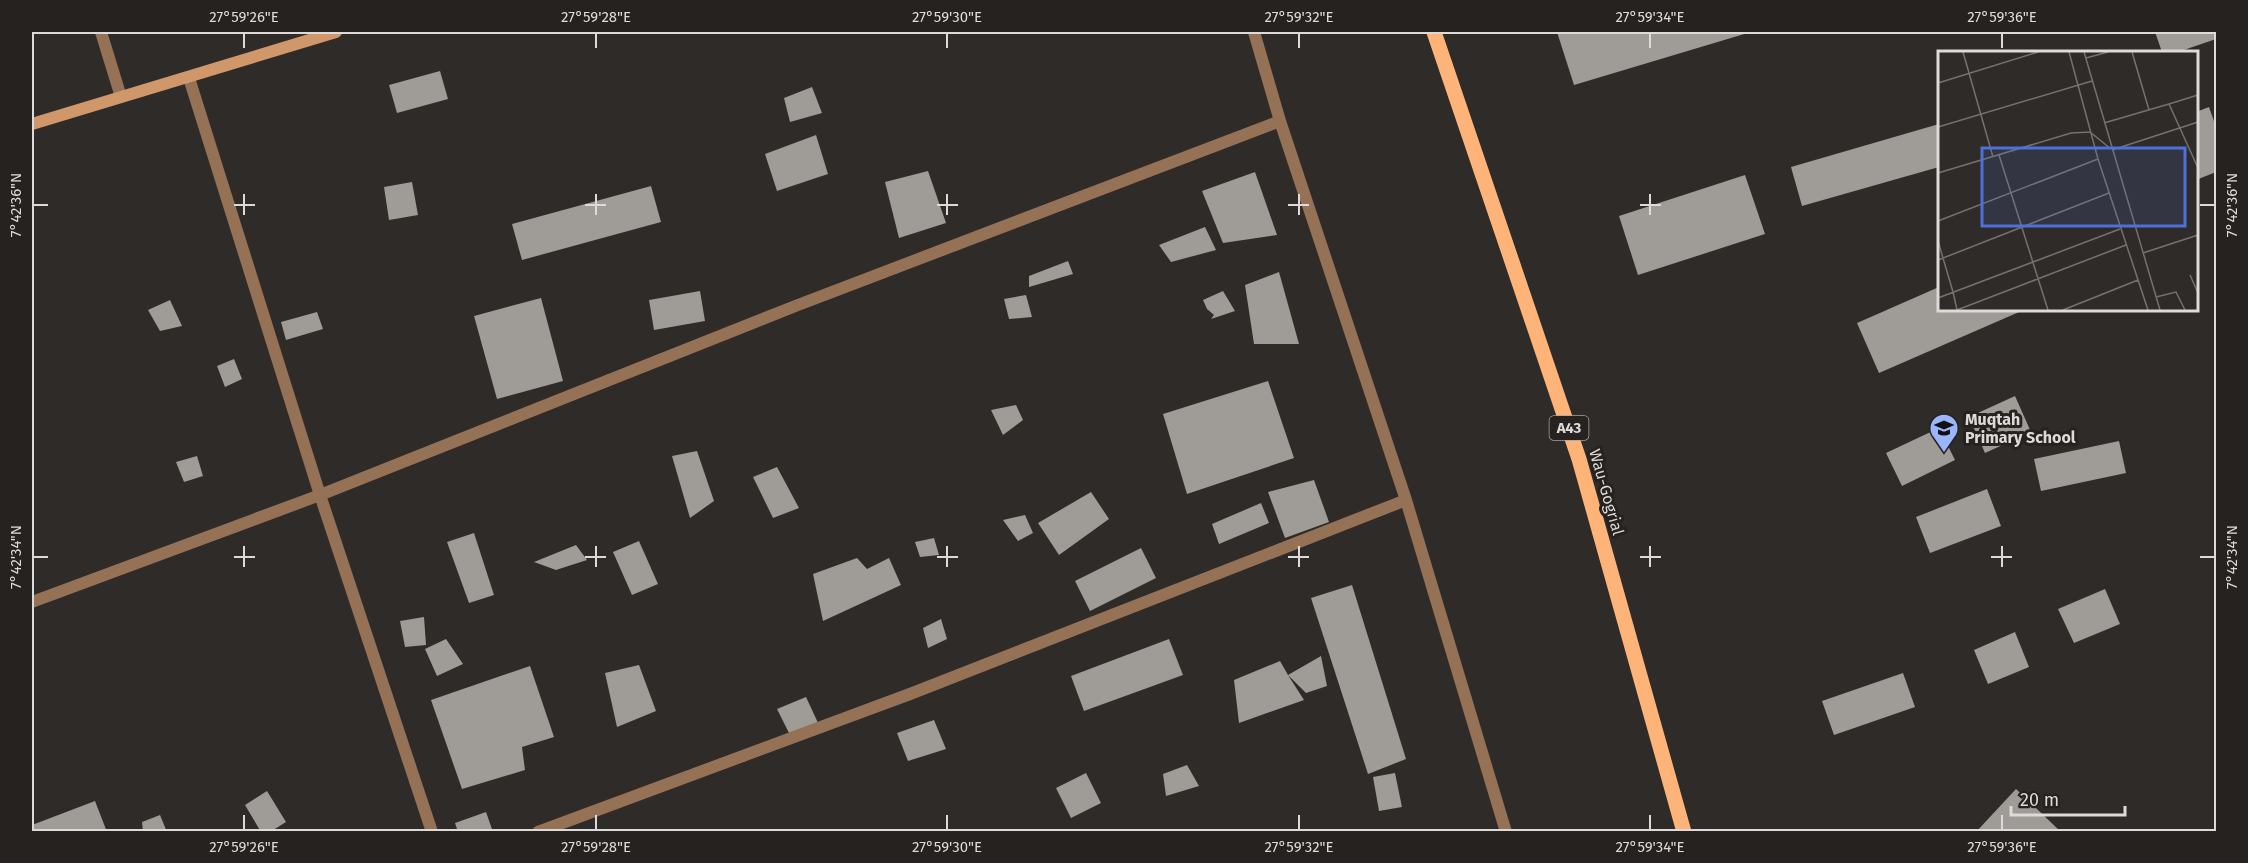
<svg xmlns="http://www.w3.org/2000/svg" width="2248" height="863" viewBox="0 0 2248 863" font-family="'Fira Sans',sans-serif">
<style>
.building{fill:#9f9b97}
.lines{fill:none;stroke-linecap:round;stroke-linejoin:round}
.street{stroke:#957155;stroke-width:12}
.secondary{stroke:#d0976a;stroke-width:12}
.primary{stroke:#feb479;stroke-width:15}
.ticks{fill:none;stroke:#dddad9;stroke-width:2}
.labels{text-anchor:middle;stroke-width:6;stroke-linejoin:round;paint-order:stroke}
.shield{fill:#25221f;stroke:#a6a3a1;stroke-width:1.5}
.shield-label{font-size:15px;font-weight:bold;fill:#dddad9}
.poi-label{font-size:16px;font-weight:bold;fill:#dddad9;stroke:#25221f;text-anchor:start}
.street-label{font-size:16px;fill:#dddad9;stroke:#25221f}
.inset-road{fill:none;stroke:#75716f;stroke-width:1.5}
.view{fill:#4d71d8;fill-opacity:0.15;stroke:#4d71d8;stroke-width:3}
.inset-edge{fill:none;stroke:#dddad9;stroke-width:3}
.neatline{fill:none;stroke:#dddad9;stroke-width:2}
.ticks-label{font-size:15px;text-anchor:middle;fill:#dddad9}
</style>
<rect width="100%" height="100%" fill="#2f2b29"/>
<path class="building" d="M1557 32H1751L1574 85Z
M2155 32H2216V39L2178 52H2162Z
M440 71 448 99 397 113 389 85Z
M812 87 822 113 790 122 784 98Z
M2209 107 2216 127V172L2196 180V112Z
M1939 124V167L1802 206 1791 167Z
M816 135 828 174 777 191 765 154Z
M928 171 946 223 899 238 885 182Z
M1255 172 1277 235 1223 243 1202 191Z
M1745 175 1765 234 1638 275 1619 216Z
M412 182 418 215 389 220 384 187Z
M651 186 661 222 522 260 512 224Z
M1205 227 1216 250 1171 262 1159 245Z
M1068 261 1073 274 1029 287V276Z
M1279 272 1299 344H1254L1245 285Z
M1939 287V309H2026L1879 373 1857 323Z
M700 291 705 321 654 330 649 300Z
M1223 291 1235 311 1211 319 1214 315 1207 309 1203 300Z
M1026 295 1032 317 1009 319 1004 299Z
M541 298 563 381 497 399 474 316Z
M170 300 182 326 160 331 148 310Z
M317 312 323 329 286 340 281 322Z
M234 359 242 379 225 387 217 366Z
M1268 381 1294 458 1187 494 1163 414Z
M2015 396 2031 432 1985 453 1969 417Z
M1016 405 1023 420 1003 435 991 410Z
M1939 428 1955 460 1902 486 1886 453Z
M2119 441 2126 473 2041 491 2034 459Z
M697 451 714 501 690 518 672 456Z
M197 456 203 476 184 482 176 462Z
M777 467 799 508 773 518 753 477Z
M1314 480 1329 522 1285 538 1268 492Z
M1987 489 2001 526 1930 553 1916 517Z
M1091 492 1109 519 1059 555 1038 523Z
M1261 503 1269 523 1219 544 1212 524Z
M1025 515 1033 533 1018 541 1003 520Z
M474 533 494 595 469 603 447 542Z
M934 538 939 555 920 557 915 542Z
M639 541 658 584 632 595 613 552Z
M576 545 587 560 556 570 534 562Z
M1141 548 1156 578 1090 611 1075 581Z
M857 558 867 569 889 558 901 585 823 621 813 574Z
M1352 585 1406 759 1368 774 1311 598Z
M2105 589 2120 624 2074 643 2058 609Z
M424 617 426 645 405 647 400 621Z
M941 619 947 639 928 648 923 628Z
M2015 632 2029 667 1988 684 1974 650Z
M446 639 463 664 437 676 425 649Z
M1169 639 1183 675 1084 711 1071 676Z
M1321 656 1327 686 1306 693 1288 675 1304 700 1239 723 1234 680 1280 661 1288 675Z
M639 665 656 711 617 727 605 673Z
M530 666 554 737 522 747 525 770 462 789 431 700Z
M1903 673 1915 707 1834 735 1822 701Z
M806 697 819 725 791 737 777 709Z
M934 720 946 749 908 761 897 733Z
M1187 765 1199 786 1166 796 1163 774Z
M1086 773 1101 803 1071 818 1056 788Z
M1395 773 1402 807 1379 811 1373 777Z
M2016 789 2061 832H1976Z
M267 791 286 822 270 832H261L245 805Z
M95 801 107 832H32V825Z
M486 812 493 832H458L455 823Z
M160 815 167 832H143L142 822Z"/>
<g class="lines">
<path class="street" d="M101 32 121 97
M1254 32 1280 121 1406 500 1506 832
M189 78 320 495 432 832
M32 602 320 495 798 305 1280 121
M538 832 910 694 1406 500"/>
<path class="secondary" d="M32 124 336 32"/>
<path class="primary" d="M1434 32 1579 459 1684 832"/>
</g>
<path class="ticks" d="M244 33V48M596 33V48M947 33V48M1299 33V48M1650 33V48M2002 33V48M244 194V215M596 194V215M947 194V215M1299 194V215M1650 194V215M33 205H48M234 205H255M585 205H606M937 205H958M1288 205H1309M1640 205H1661M2200 205H2215M244 546V567M596 546V567M947 546V567M1299 546V567M1650 546V567M2002 546V567M33 557H48M234 557H255M585 557H606M937 557H958M1288 557H1309M1640 557H1661M1991 557H2012M2200 557H2215M244 815V830M596 815V830M947 815V830M1299 815V830M1650 815V830M2002 815V830"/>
<defs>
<g id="school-pin" transform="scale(1.5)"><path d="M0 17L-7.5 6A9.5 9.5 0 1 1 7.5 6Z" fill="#9bb5fd" stroke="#25221f"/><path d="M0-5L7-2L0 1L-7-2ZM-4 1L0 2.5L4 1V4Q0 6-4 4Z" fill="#111"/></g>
</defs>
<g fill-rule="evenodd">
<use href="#school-pin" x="1944" y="428"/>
</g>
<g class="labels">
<rect class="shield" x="1549.5" y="416" width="39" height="24" rx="4.5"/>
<g class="shield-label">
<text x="1569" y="433">A43</text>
</g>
<g class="poi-label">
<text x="1965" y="425">Muqtah<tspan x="1965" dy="18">Primary School</tspan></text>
</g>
<g class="street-label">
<text transform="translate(1607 492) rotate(74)" y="6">Wau-Gogrial</text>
</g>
</g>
<g transform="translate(1938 51)">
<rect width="260" height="260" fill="#2f2b29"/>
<path class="inset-road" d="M25 1 55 106M131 1 160 108 210 259M146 1 222 259M194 1 211 59M148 7 170 1M0 32 100 1M260 44 231 53 260 117M166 72 231 53M0 76 154 30M174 99 260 71M61 104 110 259M0 122 133 82 152 81 173 98M0 170 160 108M0 190 15 241 19 259 188 194M205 202 260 184M0 209 171 142M252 224 260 242M218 246 238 241 247 259M0 247 182 178M125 259 200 229"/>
<path class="view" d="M44 97H247V175H44Z"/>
<rect width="260" height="260" class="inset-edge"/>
</g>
<rect width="2248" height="863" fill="none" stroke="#25221f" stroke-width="66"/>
<path d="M2011 806v9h114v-9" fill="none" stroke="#dddad9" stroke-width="3"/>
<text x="2020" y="806" font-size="18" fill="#dddad9" stroke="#25221f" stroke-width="4.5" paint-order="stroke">20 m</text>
<rect x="33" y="33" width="2182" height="797" class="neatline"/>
<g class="ticks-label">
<text x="244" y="22">27°59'26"E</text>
<text x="596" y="22">27°59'28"E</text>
<text x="947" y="22">27°59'30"E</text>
<text x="1299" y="22">27°59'32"E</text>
<text x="1650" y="22">27°59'34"E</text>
<text x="2002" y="22">27°59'36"E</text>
<text transform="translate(16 205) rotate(-90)" y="5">7°42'36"N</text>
<text transform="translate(2232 205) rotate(-90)" y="5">7°42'36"N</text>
<text transform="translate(16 557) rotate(-90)" y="5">7°42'34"N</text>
<text transform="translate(2232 557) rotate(-90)" y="5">7°42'34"N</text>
<text x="244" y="852">27°59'26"E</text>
<text x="596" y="852">27°59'28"E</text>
<text x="947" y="852">27°59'30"E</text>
<text x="1299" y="852">27°59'32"E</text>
<text x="1650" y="852">27°59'34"E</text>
<text x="2002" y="852">27°59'36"E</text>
</g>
</svg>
